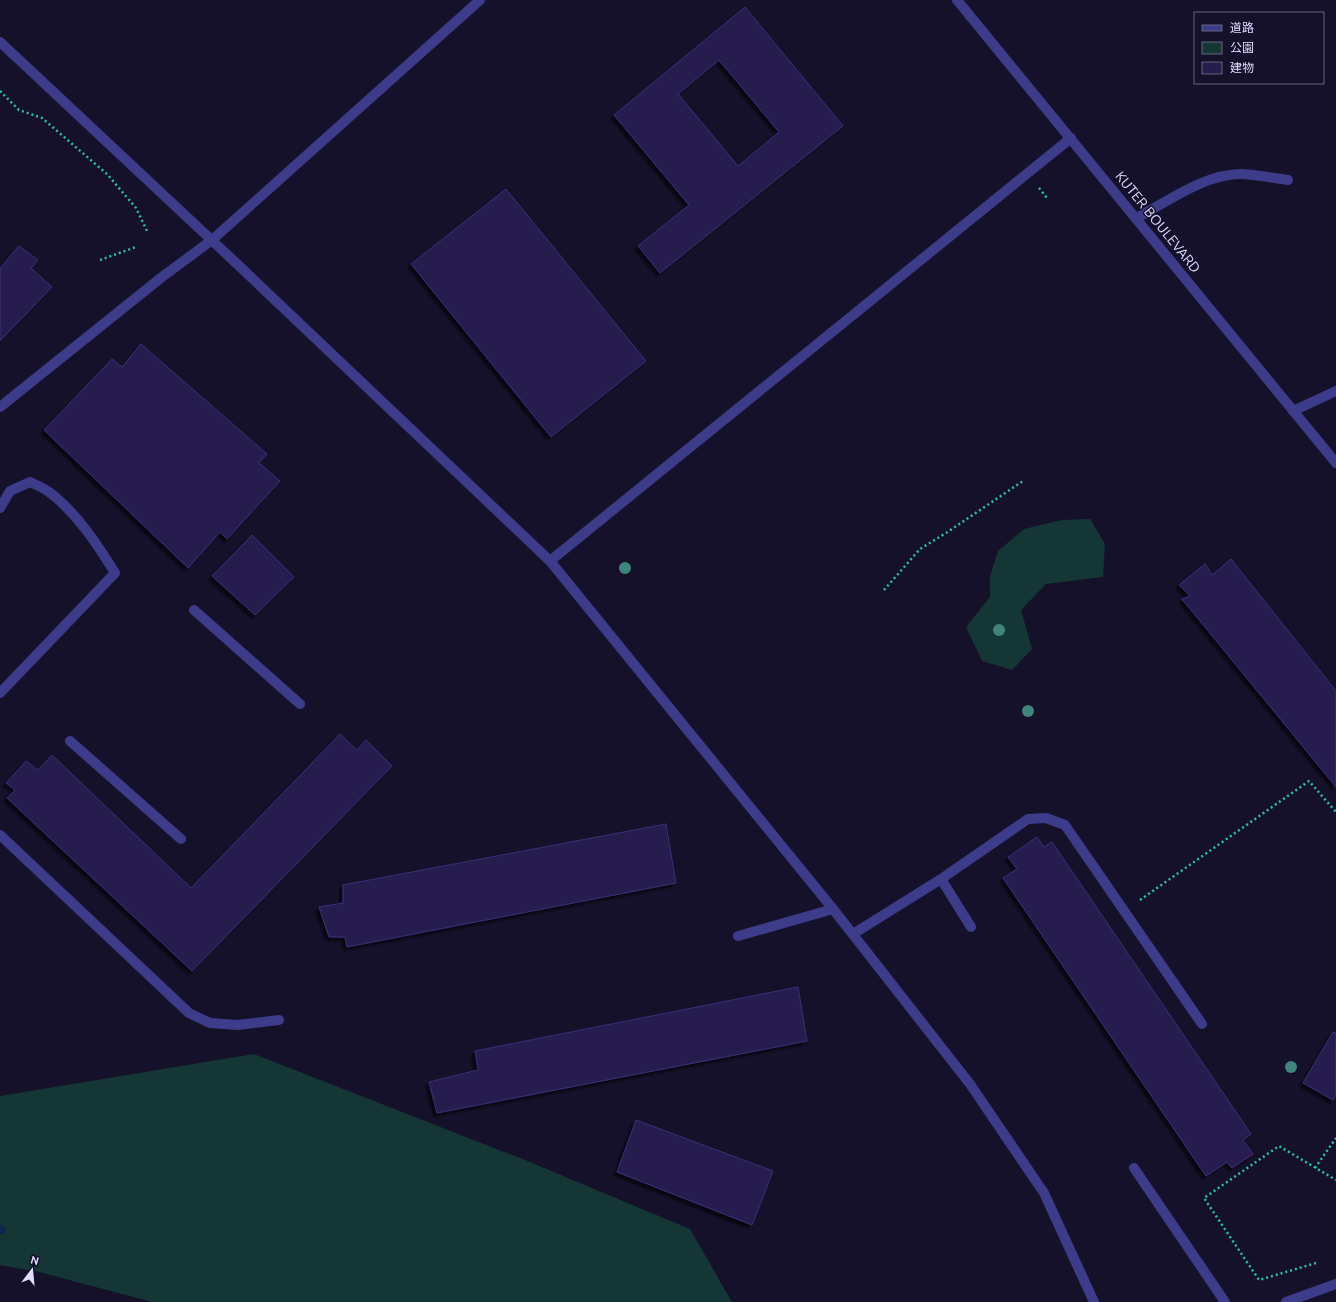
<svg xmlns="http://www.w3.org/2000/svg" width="1336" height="1302" viewBox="0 0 1336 1302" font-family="Ubuntu,'Noto Sans JP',sans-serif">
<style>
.green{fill:#143634}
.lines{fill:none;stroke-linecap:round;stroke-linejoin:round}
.stream{stroke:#0d264f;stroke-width:8}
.building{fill:#261d4d;stroke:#3c2f79;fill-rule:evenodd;filter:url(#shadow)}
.path{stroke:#30beb3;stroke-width:2.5;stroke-dasharray:2 3;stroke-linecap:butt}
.service{stroke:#3d3c8a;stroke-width:10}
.tertiary{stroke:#3d3c8a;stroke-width:10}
.tree{fill:#41847d}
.labels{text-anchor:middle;stroke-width:3;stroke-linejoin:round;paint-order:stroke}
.street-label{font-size:14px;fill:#dfdcff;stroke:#15112b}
</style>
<defs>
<filter id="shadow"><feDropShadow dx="-3.5" dy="3.5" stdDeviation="1" flood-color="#0009"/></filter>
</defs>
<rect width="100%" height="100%" fill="#15112b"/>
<path class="green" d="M1090 519 1105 544 1103 577 1046 584 1021 610 1032 649 1012 670 982 661 966 627 990 597V576L998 551 1024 529 1062 520Z
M254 1054 525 1160 690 1229 732 1302H152L39 1272 0 1265V1096Z"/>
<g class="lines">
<path class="stream" d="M0 1229 2 1230"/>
</g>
<path class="building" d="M745 7 843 126 660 273 638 246 689 205 614 115ZM719 60 779 132 738 166 678 94Z
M506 189 646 361 551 437 411 264Z
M19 246 38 260 31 268 52 287 0 341V268Z
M141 344 267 454 259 463 280 481 227 539 220 532 188 568 44 430 112 359 122 367Z
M252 535 294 577 255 615 212 576Z
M1231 559 1336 691V787L1182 599 1190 596 1179 585 1205 564 1212 575Z
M340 734 357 750 366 740 392 766 192 971 7 798 15 790 6 783 26 761 38 770 52 755 191 888Z
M666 824 676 883 347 947 345 937H329L319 907 343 903V885Z
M1037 837 1044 847 1052 842 1251 1134 1243 1140 1253 1154 1232 1168 1227 1162 1206 1176 1003 878 1017 869 1008 857Z
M798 987 807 1041 437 1113 429 1082 478 1070 475 1051Z
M1333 1032 1336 1033V1094L1333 1100 1303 1083Z
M636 1120 773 1171 752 1225 617 1172Z"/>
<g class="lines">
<path class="path" d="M0 91 19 110 42 118 107 174 136 208 148 233
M1039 188 1047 198
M100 260 136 247
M884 590 920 549 946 533 1023 481
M1140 900 1309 781 1336 812
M1315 1168 1336 1138
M1316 1263 1259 1280 1204 1198 1279 1146 1336 1180"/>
<path class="service" d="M1137 218C1168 201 1206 173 1243 174 1258 175 1273 178 1288 180
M0 407 162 277 212 240
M1293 411 1336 391
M0 508 10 491 30 482C36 485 44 488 49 492 77 513 97 544 115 573L0 693
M550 561 1071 138
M194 610 300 704
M70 741 181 839
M0 835 189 1013 210 1023 238 1025 279 1020
M941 879 971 927
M853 934 941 879 1028 819 1046 818 1065 825 1202 1024
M738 936 833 909
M1134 1168 1225 1302
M1286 1302 1336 1284"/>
<path class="tertiary" d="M957 0 1336 463
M0 42 235 262 550 561 833 909 970 1084 1044 1193 1094 1302
M212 240 480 0"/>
</g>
<g class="tree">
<circle cx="625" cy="568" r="6"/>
<circle cx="999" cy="630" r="6"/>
<circle cx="1028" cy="711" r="6"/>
<circle cx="1291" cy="1067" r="6"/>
</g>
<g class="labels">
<g class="street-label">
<text transform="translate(1158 222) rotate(51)" y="5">KUTER BOULEVARD</text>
</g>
</g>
<rect x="1194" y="12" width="130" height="72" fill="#15112b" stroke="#666280"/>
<rect x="1202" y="25" width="20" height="6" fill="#3d3c8a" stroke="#666280"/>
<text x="1230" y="32" font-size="12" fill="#dfdcff">道路</text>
<rect x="1202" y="42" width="20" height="12" fill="#143634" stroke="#666280"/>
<text x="1230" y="52" font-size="12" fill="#dfdcff">公園</text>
<rect x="1202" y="62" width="20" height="12" fill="#261d4d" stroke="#666280"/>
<text x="1230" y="72" font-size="12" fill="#dfdcff">建物</text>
<g transform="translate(32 1270) rotate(16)" stroke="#15112b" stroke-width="3" paint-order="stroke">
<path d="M0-3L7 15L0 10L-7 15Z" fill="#dfdcff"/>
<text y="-6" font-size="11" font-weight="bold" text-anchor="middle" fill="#dfdcff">N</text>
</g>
</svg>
